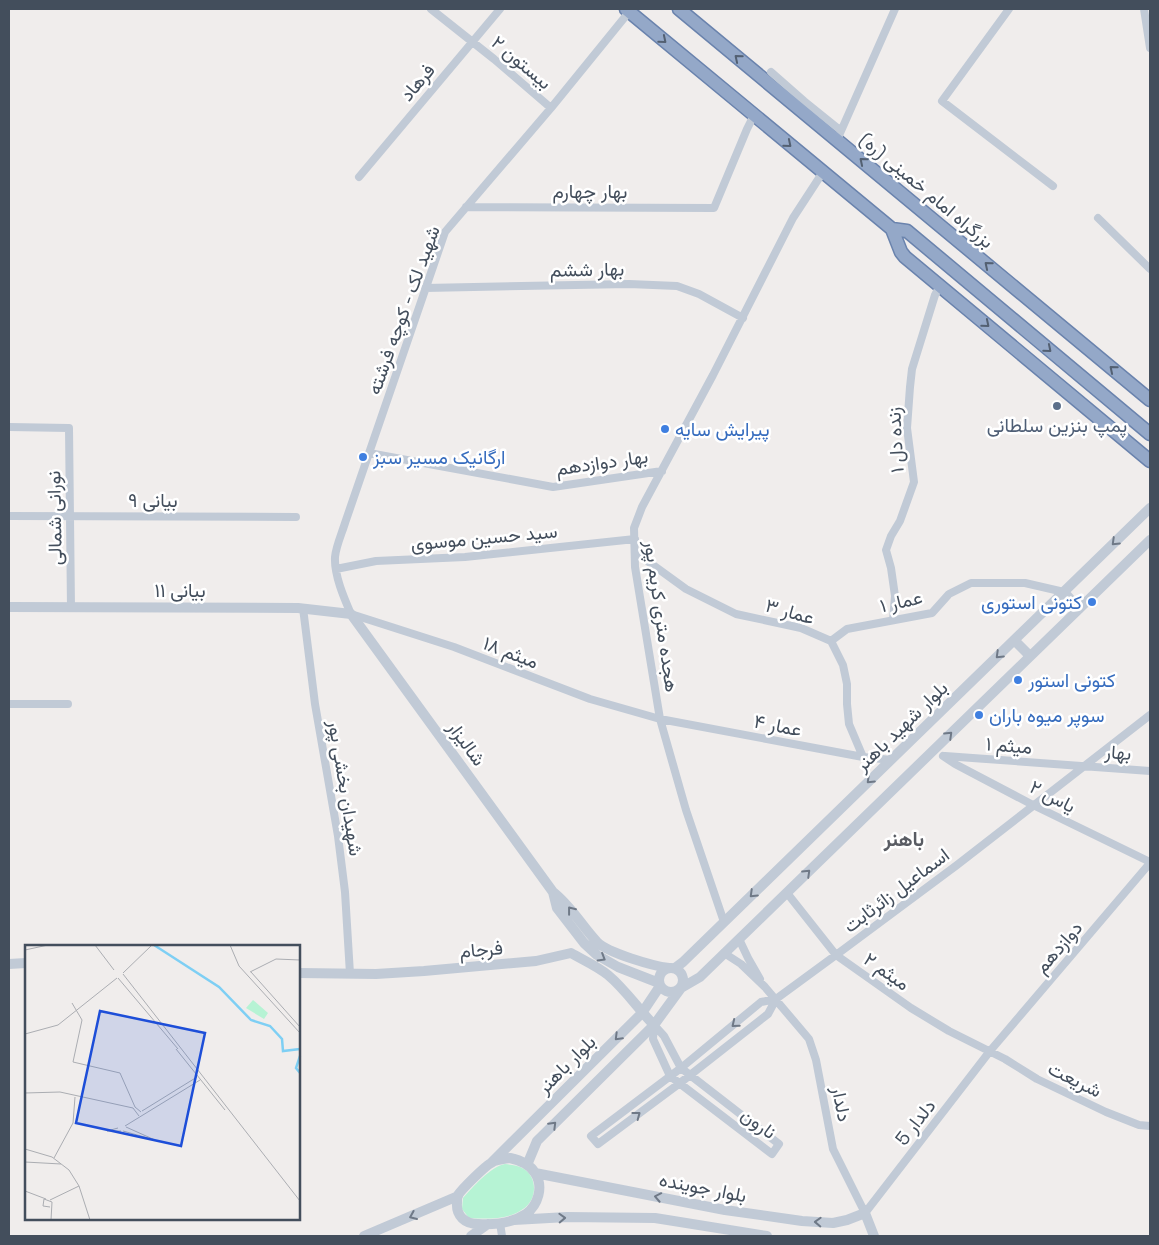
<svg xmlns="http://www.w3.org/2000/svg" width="1159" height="1245" viewBox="0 0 1159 1245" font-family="'Space Grotesk',Vazirmatn,sans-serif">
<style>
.green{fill:#b6f3d4}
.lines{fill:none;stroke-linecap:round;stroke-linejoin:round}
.trunk-casing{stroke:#6a83ad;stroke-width:15}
.minor{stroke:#c1cad6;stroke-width:8}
.tertiary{stroke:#c1cad6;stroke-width:10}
.trunk{stroke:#94a8c8;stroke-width:12}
.oneway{stroke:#536072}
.oneway2{stroke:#6f7987}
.service-dot{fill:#5c6f8a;stroke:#fff;stroke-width:2}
.shop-dot{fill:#3f7fe0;stroke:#fff;stroke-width:2}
.labels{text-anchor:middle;stroke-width:5;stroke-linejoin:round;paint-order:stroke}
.street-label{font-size:19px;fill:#434e5c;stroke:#fff}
.service-label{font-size:19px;fill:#4e5e75;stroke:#fff}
.shop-label{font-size:19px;fill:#366cbe;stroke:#fff;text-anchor:start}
.neighbourhood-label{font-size:20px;font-weight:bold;fill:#595c63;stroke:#fff}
.inset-river{fill:none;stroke:#7ecff4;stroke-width:2.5}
.inset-road{fill:none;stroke:#abadb2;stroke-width:1}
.view{fill:#1d4ed8;fill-opacity:0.15;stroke:#1d4ed8;stroke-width:2.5}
.inset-edge{fill:none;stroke:#434e5c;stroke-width:2.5}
</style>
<rect width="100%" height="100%" fill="#f0edec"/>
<path class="green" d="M505 1164C511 1165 518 1165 524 1169 538 1178 537 1200 523 1209 508 1220 487 1219 469 1218L462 1209 463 1198C473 1187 490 1167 505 1164Z"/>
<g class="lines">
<g class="trunk-casing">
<path id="trunk" d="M626 9 892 229 901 252 905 257 1150 461
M679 9 1150 400
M892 229 907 231 1150 434"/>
</g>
<path class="minor" d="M431 9 494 59 551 108
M1009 9 942 101 1053 186
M1144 9 1150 48
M629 12 551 108 445 232 345 523C342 533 336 546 335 557 334 575 344 598 351 614L454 647 590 699 660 719 863 757 891 760
M771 72 804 101 840 130
M837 140 895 9
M359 177 500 9
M466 207 714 208 747 129 754 115
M1098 218 1150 269
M425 288 629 284 677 286 699 294 743 318
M9 427 69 428 71 608
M369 453 553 487 662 471
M9 516 296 517
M635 552 686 589 736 614 801 628 831 641 843 665 847 684V704L849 724 863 757
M336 569 376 561 465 557 635 539
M303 608 315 704 338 836 345 892 350 974
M893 620 895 596 891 568 886 550 891 536 900 521 914 482 907 428 910 387 912 369 935 295 940 286
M831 641 847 629 932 613 949 594 971 583H1025L1064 592
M9 704H68
M943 756 955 764 1033 805 1150 862
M945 756 1150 771
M787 893 836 955 911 1008 949 1031 1005 1059 1037 1079 1106 1112 1139 1125 1150 1126
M724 922 686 810 660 719 635 567 634 528 642 507 713 375 793 218 823 172
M739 939 748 958 760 979
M724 953 741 964 765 987 809 1039 816 1060 833 1149 865 1213 990 1051 1150 863
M776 999 768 1014 680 1083 598 1144 591 1136 681 1068 761 1002 776 999 836 955 957 865 1150 715
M654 1025 664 1036 681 1068 779 1144 772 1154 670 1076 653 1039Z
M500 1223 502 1236"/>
<path class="tertiary" d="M1064 592 1079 609
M9 607 298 608 351 614 553 892C571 906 582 926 597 942 608 953 653 966 669 968
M1014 640 1030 656
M553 892 557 908 584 943 597 955 618 967 659 983
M9 964 26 963
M659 980a12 12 0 1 1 24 0a12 12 0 1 1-24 0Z
M675 968 683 962 1150 508
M299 973 376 974 424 971 536 961 571 953C583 960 597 966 608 975 626 990 638 1009 654 1025
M510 1158C519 1160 530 1164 535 1173 544 1187 538 1205 526 1214 512 1223 493 1225 478 1224 465 1224 456 1216 457 1203 457 1200 457 1197 458 1195 462 1189 484 1167 491 1163 496 1159 503 1159 510 1158Z
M492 1162 642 1013 660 986
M527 1165 537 1141 654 1025 681 988 700 977 1150 540
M535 1173 725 1210 802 1221 833 1223 847 1220 865 1213 874 1236
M514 1220 567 1217 655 1218 767 1236
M364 1236 458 1196
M471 1236 488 1224"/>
<use href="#trunk" class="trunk"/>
</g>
<defs><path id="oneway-chevron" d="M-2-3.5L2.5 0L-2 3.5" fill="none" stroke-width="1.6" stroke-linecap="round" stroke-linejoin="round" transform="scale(1.25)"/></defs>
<g class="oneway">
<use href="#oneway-chevron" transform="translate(663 40) rotate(40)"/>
<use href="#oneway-chevron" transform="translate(738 58) rotate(-140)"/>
<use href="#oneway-chevron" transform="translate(788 144) rotate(40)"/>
<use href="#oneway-chevron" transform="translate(863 161) rotate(-140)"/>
<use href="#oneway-chevron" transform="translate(988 265) rotate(-140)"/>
<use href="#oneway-chevron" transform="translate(986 324) rotate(40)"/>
<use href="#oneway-chevron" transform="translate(1048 349) rotate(40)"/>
<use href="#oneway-chevron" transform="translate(1113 369) rotate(-140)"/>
</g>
<g class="oneway2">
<use href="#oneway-chevron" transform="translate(1115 542) rotate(136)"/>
<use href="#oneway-chevron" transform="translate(999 655) rotate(136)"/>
<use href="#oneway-chevron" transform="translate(949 735) rotate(-44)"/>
<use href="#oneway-chevron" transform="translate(870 780) rotate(136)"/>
<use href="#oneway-chevron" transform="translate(807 873) rotate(-44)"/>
<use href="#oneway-chevron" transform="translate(753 894) rotate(136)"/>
<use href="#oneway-chevron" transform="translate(571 910) rotate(-128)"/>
<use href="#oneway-chevron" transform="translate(602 958) rotate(31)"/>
<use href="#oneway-chevron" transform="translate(735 1024) rotate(141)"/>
<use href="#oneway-chevron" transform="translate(618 1037) rotate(135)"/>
<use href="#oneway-chevron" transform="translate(637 1115) rotate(-37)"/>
<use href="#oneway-chevron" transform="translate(553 1125) rotate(-45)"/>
<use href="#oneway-chevron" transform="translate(658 1197) rotate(-169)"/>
<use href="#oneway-chevron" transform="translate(413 1216) rotate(157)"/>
<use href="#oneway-chevron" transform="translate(562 1218) rotate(-2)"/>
<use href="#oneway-chevron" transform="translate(818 1222) rotate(-178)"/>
</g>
<circle class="service-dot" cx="1057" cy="406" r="5"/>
<g class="shop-dot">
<circle cx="665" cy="429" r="5"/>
<circle cx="363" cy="457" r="5"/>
<circle cx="1092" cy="602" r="5"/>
<circle cx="1018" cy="680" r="5"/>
<circle cx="979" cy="715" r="5"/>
</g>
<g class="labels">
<g class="street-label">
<text transform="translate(522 62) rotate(40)" y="7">بیستون ۲</text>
<text transform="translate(417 82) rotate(-50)" y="7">فرهاد</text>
<text transform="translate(927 190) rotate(40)" y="7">بزرگراه امام خمینی (ره)</text>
<text x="590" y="198">بهار چهارم</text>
<text transform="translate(587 269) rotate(-1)" y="7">بهار ششم</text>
<text transform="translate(403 310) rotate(-70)" y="7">شهید لک - کوچه فرشته</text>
<text transform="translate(895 440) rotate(-93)" y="7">زنده دل ۱</text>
<text transform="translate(602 462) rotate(-8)" y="7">بهار دوازدهم</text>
<text x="153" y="507">بیانی ۹</text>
<text transform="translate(54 518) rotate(-91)" y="7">نورانی شمالی</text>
<text transform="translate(484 537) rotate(-5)" y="7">سید حسین موسوی</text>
<text x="180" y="597">بیانی ۱۱</text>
<text transform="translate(901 601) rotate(-13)" y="7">عمار ۱</text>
<text transform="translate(790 611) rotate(16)" y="7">عمار ۳</text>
<text transform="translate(662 616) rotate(82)" y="7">هجده متری کریم پور</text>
<text transform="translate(511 652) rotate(21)" y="7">میثم ۱۸</text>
<text transform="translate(778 725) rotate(11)" y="7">عمار ۴</text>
<text transform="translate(901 726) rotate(-44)" y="7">بلوار شهید باهنر</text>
<text transform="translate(467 743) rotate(54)" y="7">شالیزار</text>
<text transform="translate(1009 745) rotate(4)" y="7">میثم ۱</text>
<text transform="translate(1118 752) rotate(4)" y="7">بهار</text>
<text transform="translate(346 788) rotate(81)" y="7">شهیدان بخشی پور</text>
<text transform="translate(1053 796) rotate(27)" y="7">یاس ۲</text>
<text transform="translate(896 890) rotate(-37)" y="7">اسماعیل زائرثابت</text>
<text transform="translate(1058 947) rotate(-49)" y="7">دوازدهم</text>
<text transform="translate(481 949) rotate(-5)" y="7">فرجام</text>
<text transform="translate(887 971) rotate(35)" y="7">میثم ۲</text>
<text transform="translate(566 1064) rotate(-45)" y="7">بلوار باهنر</text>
<text transform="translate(1075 1079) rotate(26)" y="7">شریعت</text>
<text transform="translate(842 1104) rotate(79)" y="7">دلدار</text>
<text transform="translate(915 1122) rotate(-52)" y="7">دلدار 5</text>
<text transform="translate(759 1123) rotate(36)" y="7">نارون</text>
<text transform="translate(703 1187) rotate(11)" y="7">بلوار جوینده</text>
</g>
<g class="service-label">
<text x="1057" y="432">پمپ بنزین سلطانی</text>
</g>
<g class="shop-label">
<text x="675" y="436">پیرایش سایه</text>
<text x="373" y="464">ارگانیک مسیر سبز</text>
<text x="1082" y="609" text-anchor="end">کتونی استوری</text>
<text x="1028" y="687">کتونی استور</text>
<text x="989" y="722">سوپر میوه باران</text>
</g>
<g class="neighbourhood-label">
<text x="904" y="846">باهنر</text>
</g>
</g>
<g transform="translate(25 945)">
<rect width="275" height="275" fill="#f0edec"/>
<path d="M228 55 243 68 239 74 221 63Z" fill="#b6f3d4"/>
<path class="inset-river" d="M129 0 194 42 226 75 245 81 257 94 258 106 275 104M275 111 271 123 275 128"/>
<path class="inset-road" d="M70 0 89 25M205 0 214 21 275 88M0 5 23 0M225 27 251 14 275 15M226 27 275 82M98 28 127 0M98 29 275 256M93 33 153 104M47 58 57 75 48 117 95 128 110 162 116 167M0 89 33 80 92 33M151 104 200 165M0 148 35 147 108 163 114 171M117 166 172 132M100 181 175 135M93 183 82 186H96M98 186 130 195 101 182M0 204 27 212 44 225 54 241 65 275M29 213 48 178 50 152M0 217 36 219M0 246 21 254M25 255 54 241M25 262 18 261 19 254 27 257 26 275"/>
<path class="view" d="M75 66 180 88 156 201 51 178Z"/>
<rect width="275" height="275" class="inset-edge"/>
</g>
<rect width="1159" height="1245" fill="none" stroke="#434e5c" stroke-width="20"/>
</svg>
